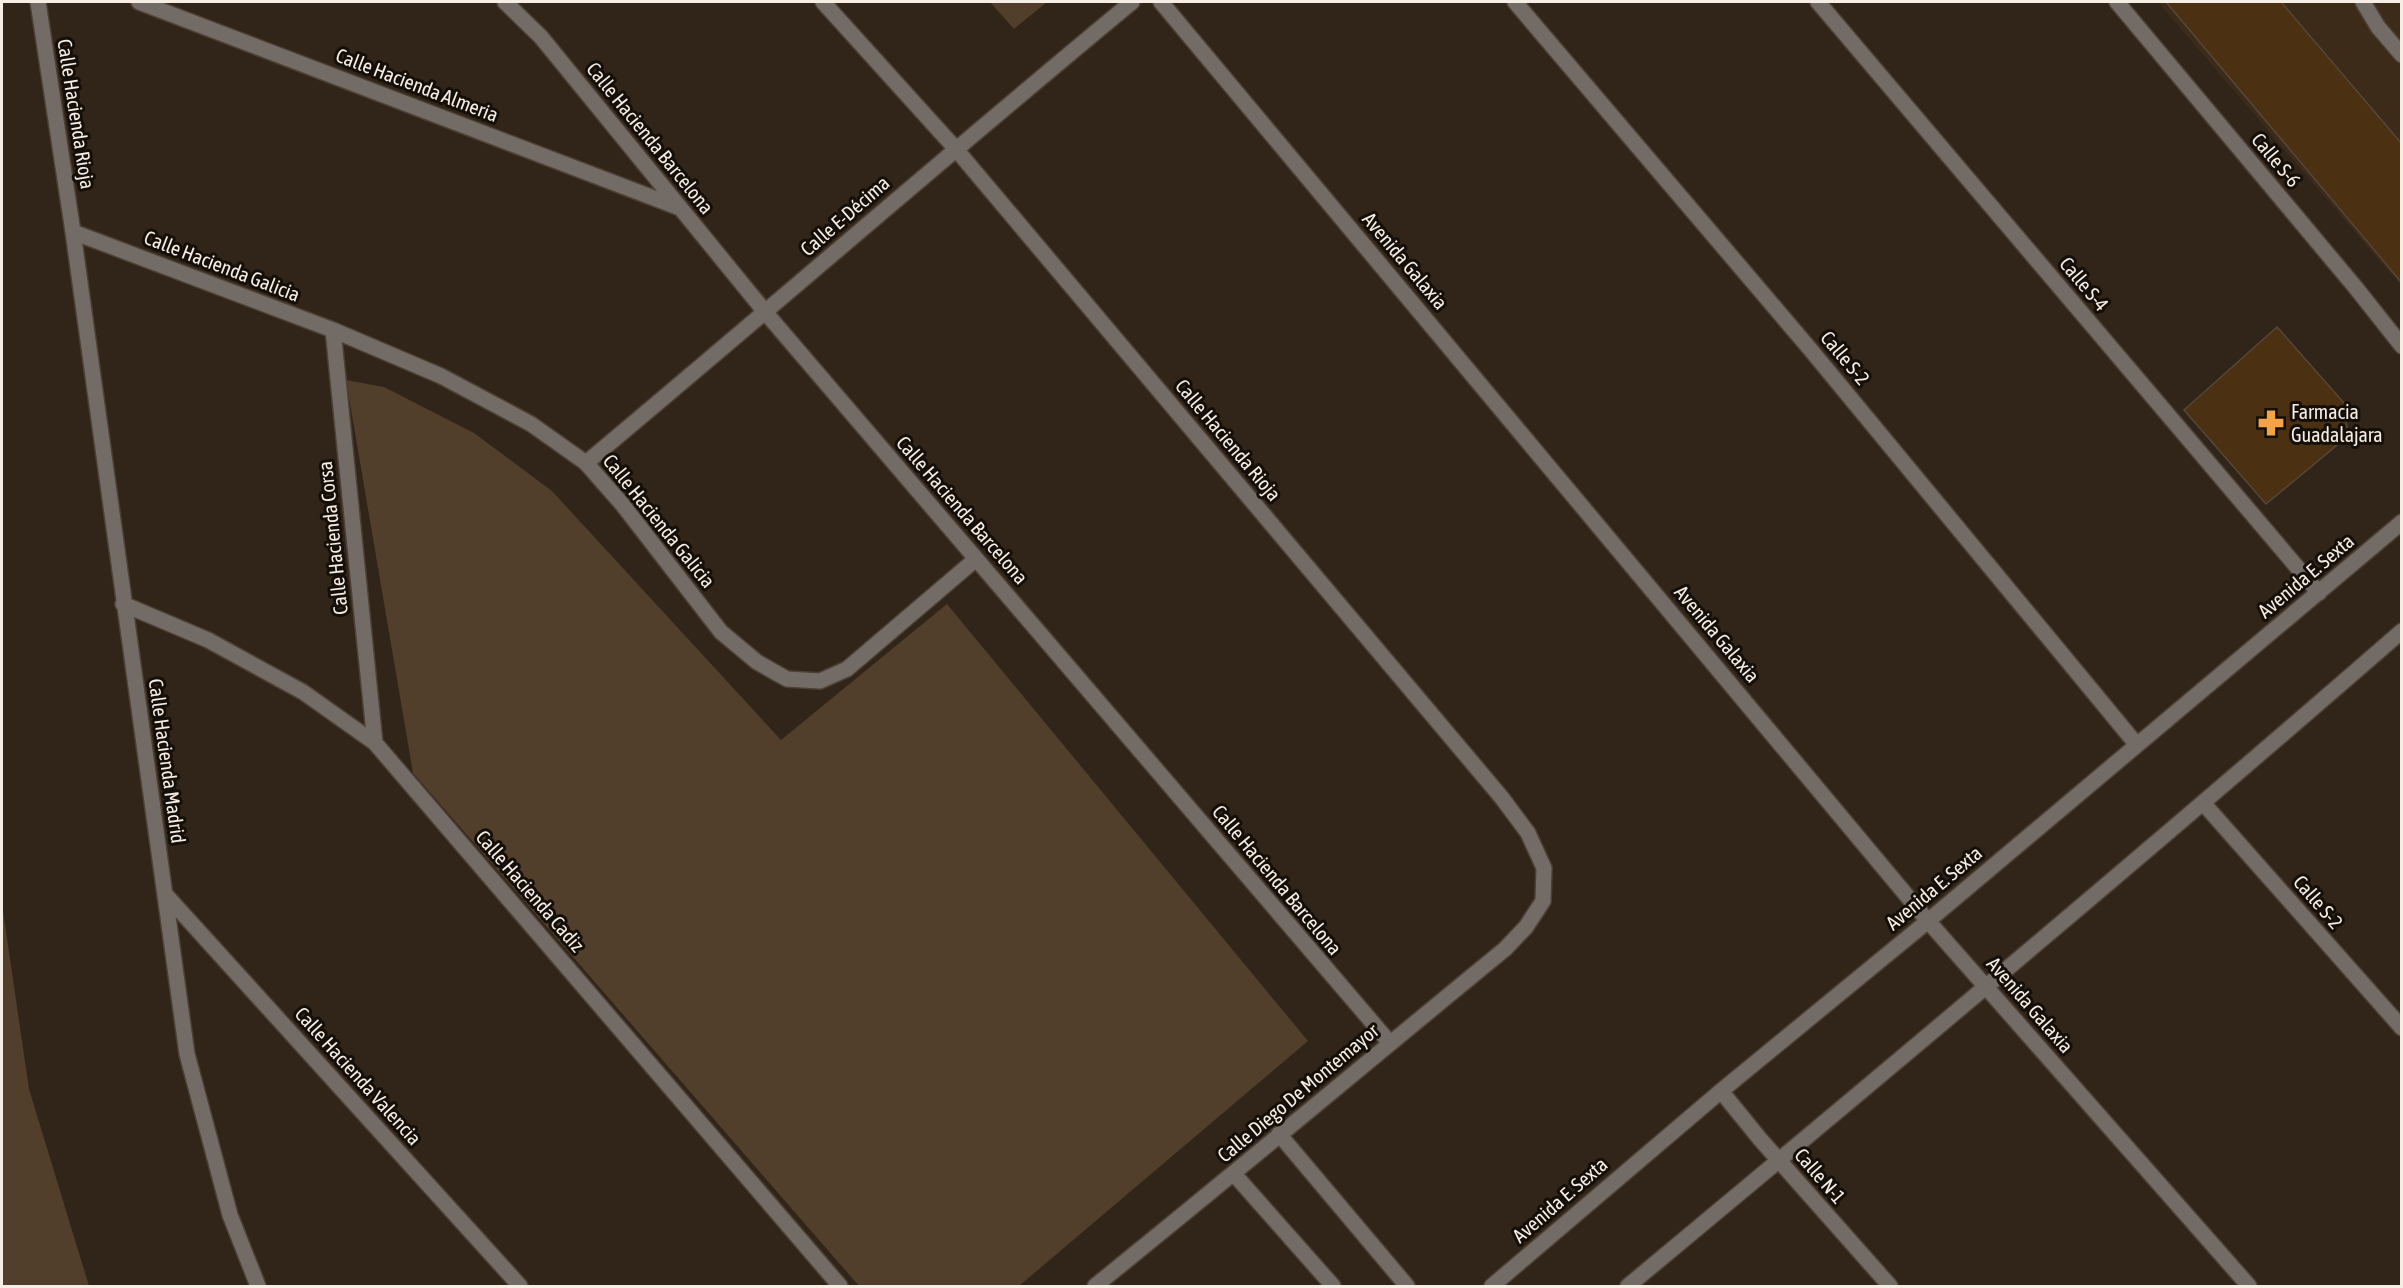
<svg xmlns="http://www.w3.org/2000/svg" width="2403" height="1288" viewBox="0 0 2403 1288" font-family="'Asap Condensed',sans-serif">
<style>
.built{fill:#3d2b1a}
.green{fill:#513e2b}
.building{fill:#4b3012;stroke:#554739;stroke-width:1.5}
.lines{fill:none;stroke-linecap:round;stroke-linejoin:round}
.minor-casing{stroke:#4d4035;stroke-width:18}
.minor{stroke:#736c66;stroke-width:15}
.labels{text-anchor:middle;stroke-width:6;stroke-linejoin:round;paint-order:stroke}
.street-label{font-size:20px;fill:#f6ede5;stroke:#140f09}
.poi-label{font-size:20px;fill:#f6ede5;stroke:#140f09;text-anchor:start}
</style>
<rect width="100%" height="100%" fill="#312418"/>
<path class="built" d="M2158 2H2401V286Z"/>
<path class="green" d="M990 2H1047L1014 29Z
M346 380 384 387 474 433 552 491 781 740 947 604 1308 1041 1019 1286H859L413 773Z
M2 904 29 1089 89 1286H2Z"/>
<path class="building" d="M2166 2H2281L2402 144V283Z
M2277 327 2344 403 2348 436 2266 504 2184 410Z"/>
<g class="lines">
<g class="minor-casing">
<path id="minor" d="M38 2 73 232 187 1054 230 1215 258 1286
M139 2 680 208
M505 2 541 37 766 313 1390 1043
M823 2 955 148 1502 798 1528 833 1544 868 1543 901 1526 927 1505 949C1368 1061 1233 1175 1095 1286
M1161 2 1928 921 2249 1286
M1515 2 1810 349 2137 745
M1818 2 2319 593
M2117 2 2356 288 2402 346
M2363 2 2378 27 2402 55
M73 232 333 330 441 376 531 424 586 463 622 504 721 632 757 662 787 679 820 681 847 669 976 559
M333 330 375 743
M586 463C769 310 948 154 1132 2
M123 604 208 640 303 692 375 743 840 1286
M2204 804 2402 1028
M165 894 520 1286
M1721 1091 1760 1139 1890 1286
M1279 1134 1407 1286
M1234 1174 1333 1286
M1492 1286 1721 1091 1928 921 2402 522
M1628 1286C1888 1070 2147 853 2402 631"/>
</g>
<use href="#minor" class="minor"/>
</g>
<defs>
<g id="pharmacy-bare" transform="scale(2.07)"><path d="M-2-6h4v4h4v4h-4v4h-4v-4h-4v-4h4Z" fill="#f6a247" stroke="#140f09" stroke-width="2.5" paint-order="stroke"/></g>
</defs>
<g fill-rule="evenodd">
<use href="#pharmacy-bare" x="2271" y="423"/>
</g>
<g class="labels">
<g class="street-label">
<text transform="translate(417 85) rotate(21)" y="7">Calle Hacienda Almeria</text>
<text transform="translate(76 114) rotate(81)" y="7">Calle Hacienda Rioja</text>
<text transform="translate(650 138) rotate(51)" y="7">Calle Hacienda Barcelona</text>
<text transform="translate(2276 160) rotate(50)" y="7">Calle S-6</text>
<text transform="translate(845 216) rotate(-41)" y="7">Calle E-Décima</text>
<text transform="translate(1405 261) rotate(50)" y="7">Avenida Galaxia</text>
<text transform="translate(222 266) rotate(21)" y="7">Calle Hacienda Galicia</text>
<text transform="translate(2084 284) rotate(50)" y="7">Calle S-4</text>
<text transform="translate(1845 358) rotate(50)" y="7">Calle S-2</text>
<text transform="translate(1228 440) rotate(50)" y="7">Calle Hacienda Rioja</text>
<text transform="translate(962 510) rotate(49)" y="7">Calle Hacienda Barcelona</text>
<text transform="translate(659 521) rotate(51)" y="7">Calle Hacienda Galicia</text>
<text transform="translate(333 538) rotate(-96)" y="7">Calle Hacienda Corsa</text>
<text transform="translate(2306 576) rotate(-40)" y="7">Avenida E. Sexta</text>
<text transform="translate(1717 634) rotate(50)" y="7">Avenida Galaxia</text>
<text transform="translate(167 761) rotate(82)" y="7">Calle Hacienda Madrid</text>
<text transform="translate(1277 880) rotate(50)" y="7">Calle Hacienda Barcelona</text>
<text transform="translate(1934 888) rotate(-40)" y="7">Avenida E. Sexta</text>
<text transform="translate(530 891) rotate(49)" y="7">Calle Hacienda Cadiz</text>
<text transform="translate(2318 902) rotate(49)" y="7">Calle S-2</text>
<text transform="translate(2030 1005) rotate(49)" y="7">Avenida Galaxia</text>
<text transform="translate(358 1076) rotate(48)" y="7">Calle Hacienda Valencia</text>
<text transform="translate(1298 1093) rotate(-40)" y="7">Calle Diego De Montemayor</text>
<text transform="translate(1820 1176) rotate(49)" y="7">Calle N-1</text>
<text transform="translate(1560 1200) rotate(-41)" y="7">Avenida E. Sexta</text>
</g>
<g class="poi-label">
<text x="2291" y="419">Farmacia<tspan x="2291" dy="23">Guadalajara</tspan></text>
</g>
</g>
<rect width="2403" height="1288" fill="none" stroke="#f6ede5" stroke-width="6"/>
</svg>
